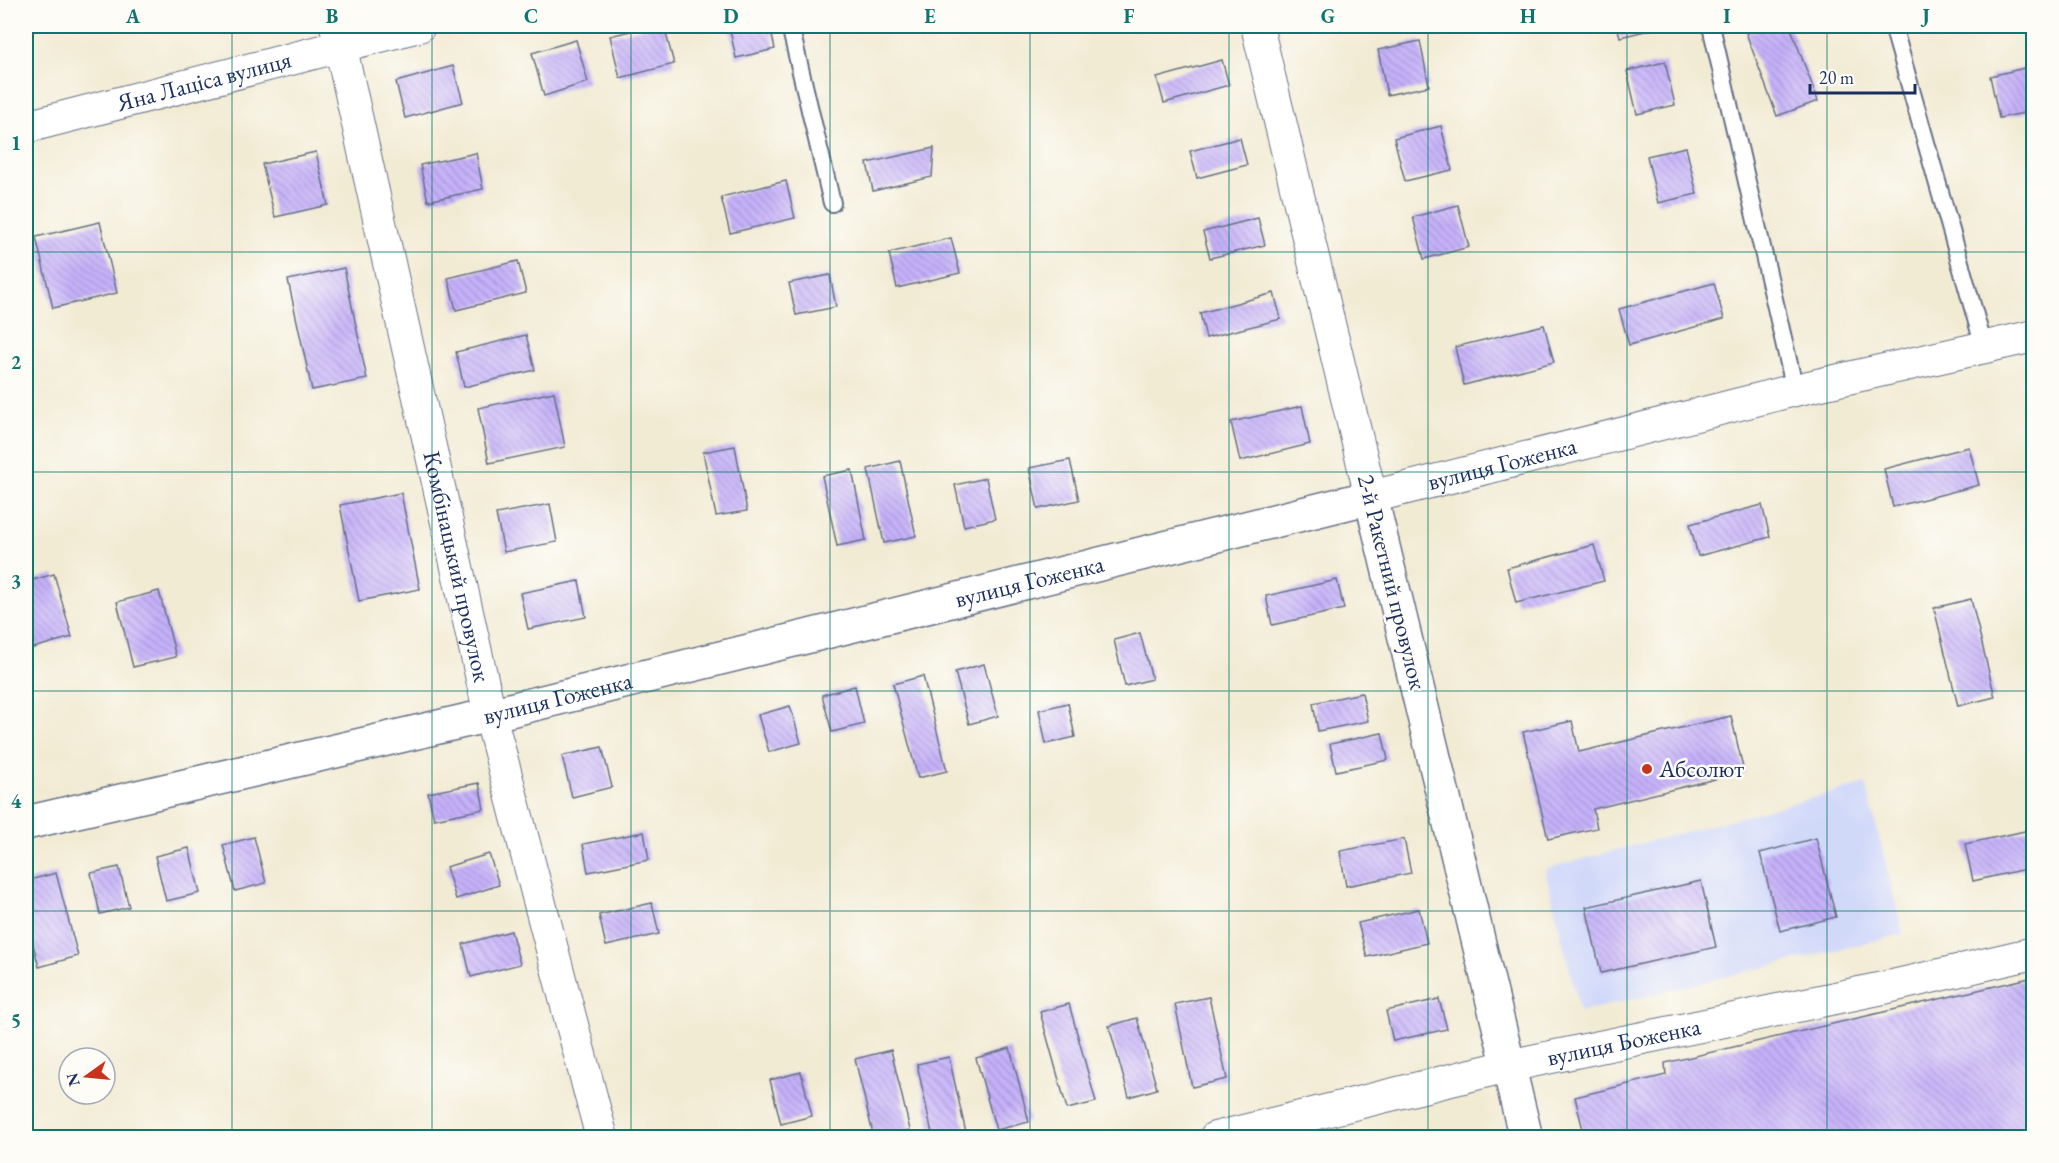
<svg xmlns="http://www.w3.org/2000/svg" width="2059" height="1163" viewBox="0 0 2059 1163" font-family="'EB Garamond',serif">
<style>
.built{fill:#d1d9f9}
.building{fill:url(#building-back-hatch)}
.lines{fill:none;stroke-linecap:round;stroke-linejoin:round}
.lane-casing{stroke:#667187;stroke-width:20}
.street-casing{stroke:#667187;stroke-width:34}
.secondary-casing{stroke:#667187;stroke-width:36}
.lane{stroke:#fff;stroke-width:16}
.street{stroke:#fff;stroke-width:32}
.secondary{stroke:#fff;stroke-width:33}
.grid{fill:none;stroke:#0f766e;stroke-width:1.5;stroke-opacity:0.55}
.poi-dot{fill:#c8321e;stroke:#fdfcf7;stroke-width:2}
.labels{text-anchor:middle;stroke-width:5;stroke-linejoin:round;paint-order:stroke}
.street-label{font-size:24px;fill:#1b2f5e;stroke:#fdfcf7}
.poi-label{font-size:24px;fill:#1b2f5e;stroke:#fdfcf7;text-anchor:start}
.neatline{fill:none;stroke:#0f766e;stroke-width:2}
.grid-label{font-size:20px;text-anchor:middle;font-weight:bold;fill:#0f766e}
</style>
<defs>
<pattern id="building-back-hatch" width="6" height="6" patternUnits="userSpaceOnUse" patternTransform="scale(1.5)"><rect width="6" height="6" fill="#c6b2fa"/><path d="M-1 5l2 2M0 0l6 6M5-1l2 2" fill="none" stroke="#a091ce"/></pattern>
</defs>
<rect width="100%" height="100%" fill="#fdfcf7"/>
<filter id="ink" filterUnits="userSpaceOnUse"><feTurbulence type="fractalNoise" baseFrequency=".0167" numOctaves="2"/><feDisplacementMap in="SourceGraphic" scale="12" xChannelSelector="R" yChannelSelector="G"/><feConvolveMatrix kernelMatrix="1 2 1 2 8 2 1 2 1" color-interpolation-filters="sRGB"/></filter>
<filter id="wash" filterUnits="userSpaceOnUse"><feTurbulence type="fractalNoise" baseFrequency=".008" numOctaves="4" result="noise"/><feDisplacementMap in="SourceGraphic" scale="24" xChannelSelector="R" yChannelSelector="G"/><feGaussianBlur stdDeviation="1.35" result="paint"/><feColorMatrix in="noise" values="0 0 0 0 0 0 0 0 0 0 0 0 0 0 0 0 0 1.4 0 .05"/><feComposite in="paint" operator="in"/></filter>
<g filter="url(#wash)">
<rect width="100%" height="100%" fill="#f2ebd4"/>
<path class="built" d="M1866 784 1903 934 1580 1012 1545 869Z"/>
<g id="blocks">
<path class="building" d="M651 26H664L674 64 620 78 610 36Z
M729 26H770L775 49 736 58Z
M1617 26H1658V28L1620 37Z
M1765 26H1790L1818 101 1777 116 1746 33Z
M576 40 588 82 544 96 532 53Z
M1420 41 1429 86 1387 95 1378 50Z
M1222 60 1229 85 1164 103 1157 78Z
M1665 62 1675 105 1637 114 1627 71Z
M453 66 463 102 405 118 396 82Z
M2029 67 2034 87V111L1999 118 1990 76Z
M1441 126 1452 170 1405 181 1394 138Z
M1240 138 1247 165 1197 178 1190 151Z
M1686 147 1697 194 1658 203 1647 156Z
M934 148 932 177 873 191 867 163Z
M316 152 328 205 275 217 262 164Z
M476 153 483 189 428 201 420 165Z
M786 181 795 218 730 233 721 197Z
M1458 205 1469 247 1424 259 1413 217Z
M1258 218 1265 245 1210 258 1203 232Z
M100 222 117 293 53 308 36 237Z
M951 238 960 273 897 288 889 253Z
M518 261 526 293 456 310 448 278Z
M344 268 367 379 312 390 288 280Z
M830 275 836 307 796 315 789 283Z
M1714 283 1724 319 1629 345 1619 309Z
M1274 293 1281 319 1206 338 1200 313Z
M1544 325 1554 362 1464 385 1455 347Z
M526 335 535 370 464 387 456 352Z
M554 392 565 447 489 463 478 408Z
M1302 406 1310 444 1240 461 1231 422Z
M735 446 747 511 716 516 703 452Z
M1969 447 1979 485 1893 507 1884 469Z
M1070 460 1079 500 1038 509 1029 468Z
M900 461 916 536 884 543 868 469Z
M852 470 866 540 837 546 822 476Z
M986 478 995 519 964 526 955 485Z
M401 493 420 589 359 601 340 505Z
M550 504 557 542 504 552 496 514Z
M1762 505 1770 537 1698 556 1690 524Z
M1594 545 1604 581 1516 603 1507 568Z
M54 574 72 637 26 650V582Z
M1337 580 1344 609 1272 625 1266 596Z
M579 581 586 617 528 629 520 593Z
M159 591 176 657 133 667 117 602Z
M1971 599 1995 697 1958 706 1934 608Z
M1140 633 1152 679 1125 686 1114 640Z
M984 664 998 716 969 724 955 672Z
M923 676 947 771 918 778 893 684Z
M855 686 864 724 832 732 822 695Z
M1362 693 1368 721 1318 731 1313 703Z
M1068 703 1075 737 1046 744 1039 710Z
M790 706 801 743 769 752 758 715Z
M1731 716 1744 772 1593 809 1597 828 1548 839 1523 732 1572 721 1579 752Z
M1382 733 1388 760 1336 771 1330 744Z
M602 747 612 787 572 797 562 756Z
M479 783 484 809 434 819 428 793Z
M2034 829V867L1973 881 1965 844Z
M644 832 649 860 588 872 583 844Z
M254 837 266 883 235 891 223 845Z
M1816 838 1836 917 1780 931 1760 853Z
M1404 839 1411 873 1346 886 1340 851Z
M189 848 200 893 166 901 155 856Z
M489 854 499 885 456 899 446 867Z
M119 867 129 907 100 914 91 873Z
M56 873 78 956 39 967 26 918V881Z
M1701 881 1716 947 1601 973 1586 907Z
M652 903 659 934 606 946 599 915Z
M1419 909 1427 943 1367 957 1358 923Z
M511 931 520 964 471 977 463 944Z
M2034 977V1138H1585L1575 1097 1666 1075 1665 1063Z
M1209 997 1227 1079 1192 1087 1175 1004Z
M1439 999 1447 1029 1393 1041 1386 1011Z
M1069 1004 1096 1102 1067 1109 1040 1012Z
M1137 1018 1157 1089 1129 1097 1109 1026Z
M1010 1048 1029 1122 996 1130 976 1058Z
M891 1050 910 1130 874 1138 855 1059Z
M949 1057 966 1133 946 1138H933L917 1064Z
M801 1072 812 1116 781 1124 770 1080Z
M702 1131 704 1138H678V1137Z
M755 1131 756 1138H731V1137Z"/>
</g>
</g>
<g filter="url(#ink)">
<use href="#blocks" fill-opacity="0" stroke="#667187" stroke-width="1.5"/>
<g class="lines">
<g class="lane-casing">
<path id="lane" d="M790 26 832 203
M1711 26 1795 390
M1893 26 1984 347"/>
</g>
<g class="street-casing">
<g id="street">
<path id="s1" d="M336 26 490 715 602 1138"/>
<path id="s2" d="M1257 26 1371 497 1795 390 2034 336"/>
<path id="s3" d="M26 127 419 26"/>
<path id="s4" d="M1215 1138 1508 1066 1888 987 2034 953"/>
</g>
</g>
<g class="secondary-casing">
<g id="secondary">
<path id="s5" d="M26 823 490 715 1371 497 1526 1138"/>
</g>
</g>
<use href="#lane" class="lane"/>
<use href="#street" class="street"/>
<use href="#secondary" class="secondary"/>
</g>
</g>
<path class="grid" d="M232 26V1138M432 26V1138M631 26V1138M830 26V1138M1030 26V1138M1229 26V1138M1428 26V1138M1627 26V1138M1827 26V1138M26 252H2034M26 472H2034M26 691H2034M26 911H2034"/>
<circle class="poi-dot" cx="1647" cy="769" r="6"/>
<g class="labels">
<g class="street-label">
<text dy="8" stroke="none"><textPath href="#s3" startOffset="184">Яна Лаціса вулиця</textPath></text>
<text dy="8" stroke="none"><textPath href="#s2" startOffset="620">вулиця Гоженка</textPath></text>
<text dy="8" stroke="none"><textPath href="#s1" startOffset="554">Комбінацький провулок</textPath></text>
<text dy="8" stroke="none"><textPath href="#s5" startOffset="1032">вулиця Гоженка</textPath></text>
<text transform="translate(1392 582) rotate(76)" y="8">2-й Ракетний провулок</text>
<text dy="8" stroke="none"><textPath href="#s5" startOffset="546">вулиця Гоженка</textPath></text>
<text dy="8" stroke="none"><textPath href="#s4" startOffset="420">вулиця Боженка</textPath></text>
</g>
<g class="poi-label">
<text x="1659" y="777">Абсолют</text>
</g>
</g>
<rect width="2059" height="1163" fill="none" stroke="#fdfcf7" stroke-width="66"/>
<g transform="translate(87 1076) rotate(255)"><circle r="28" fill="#fdfcf7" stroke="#a3aaba" stroke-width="1.5"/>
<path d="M0-4.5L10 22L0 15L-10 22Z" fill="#c8321e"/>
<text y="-9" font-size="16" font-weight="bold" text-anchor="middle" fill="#1b2f5e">N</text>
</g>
<path d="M1810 84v9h105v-9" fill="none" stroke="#1b2f5e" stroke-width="3"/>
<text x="1819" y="84" font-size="18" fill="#1b2f5e" stroke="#fdfcf7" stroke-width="4.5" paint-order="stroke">20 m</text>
<rect x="33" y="33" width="1993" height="1097" class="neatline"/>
<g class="grid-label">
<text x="133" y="23">A</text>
<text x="332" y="23">B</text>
<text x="531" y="23">C</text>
<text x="731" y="23">D</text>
<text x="930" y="23">E</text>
<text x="1129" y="23">F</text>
<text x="1328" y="23">G</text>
<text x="1528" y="23">H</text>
<text x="1727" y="23">I</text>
<text x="1926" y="23">J</text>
<text x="16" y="150">1</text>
<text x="16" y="369">2</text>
<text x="16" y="588">3</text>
<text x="16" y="808">4</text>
<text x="16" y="1027">5</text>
</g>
</svg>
